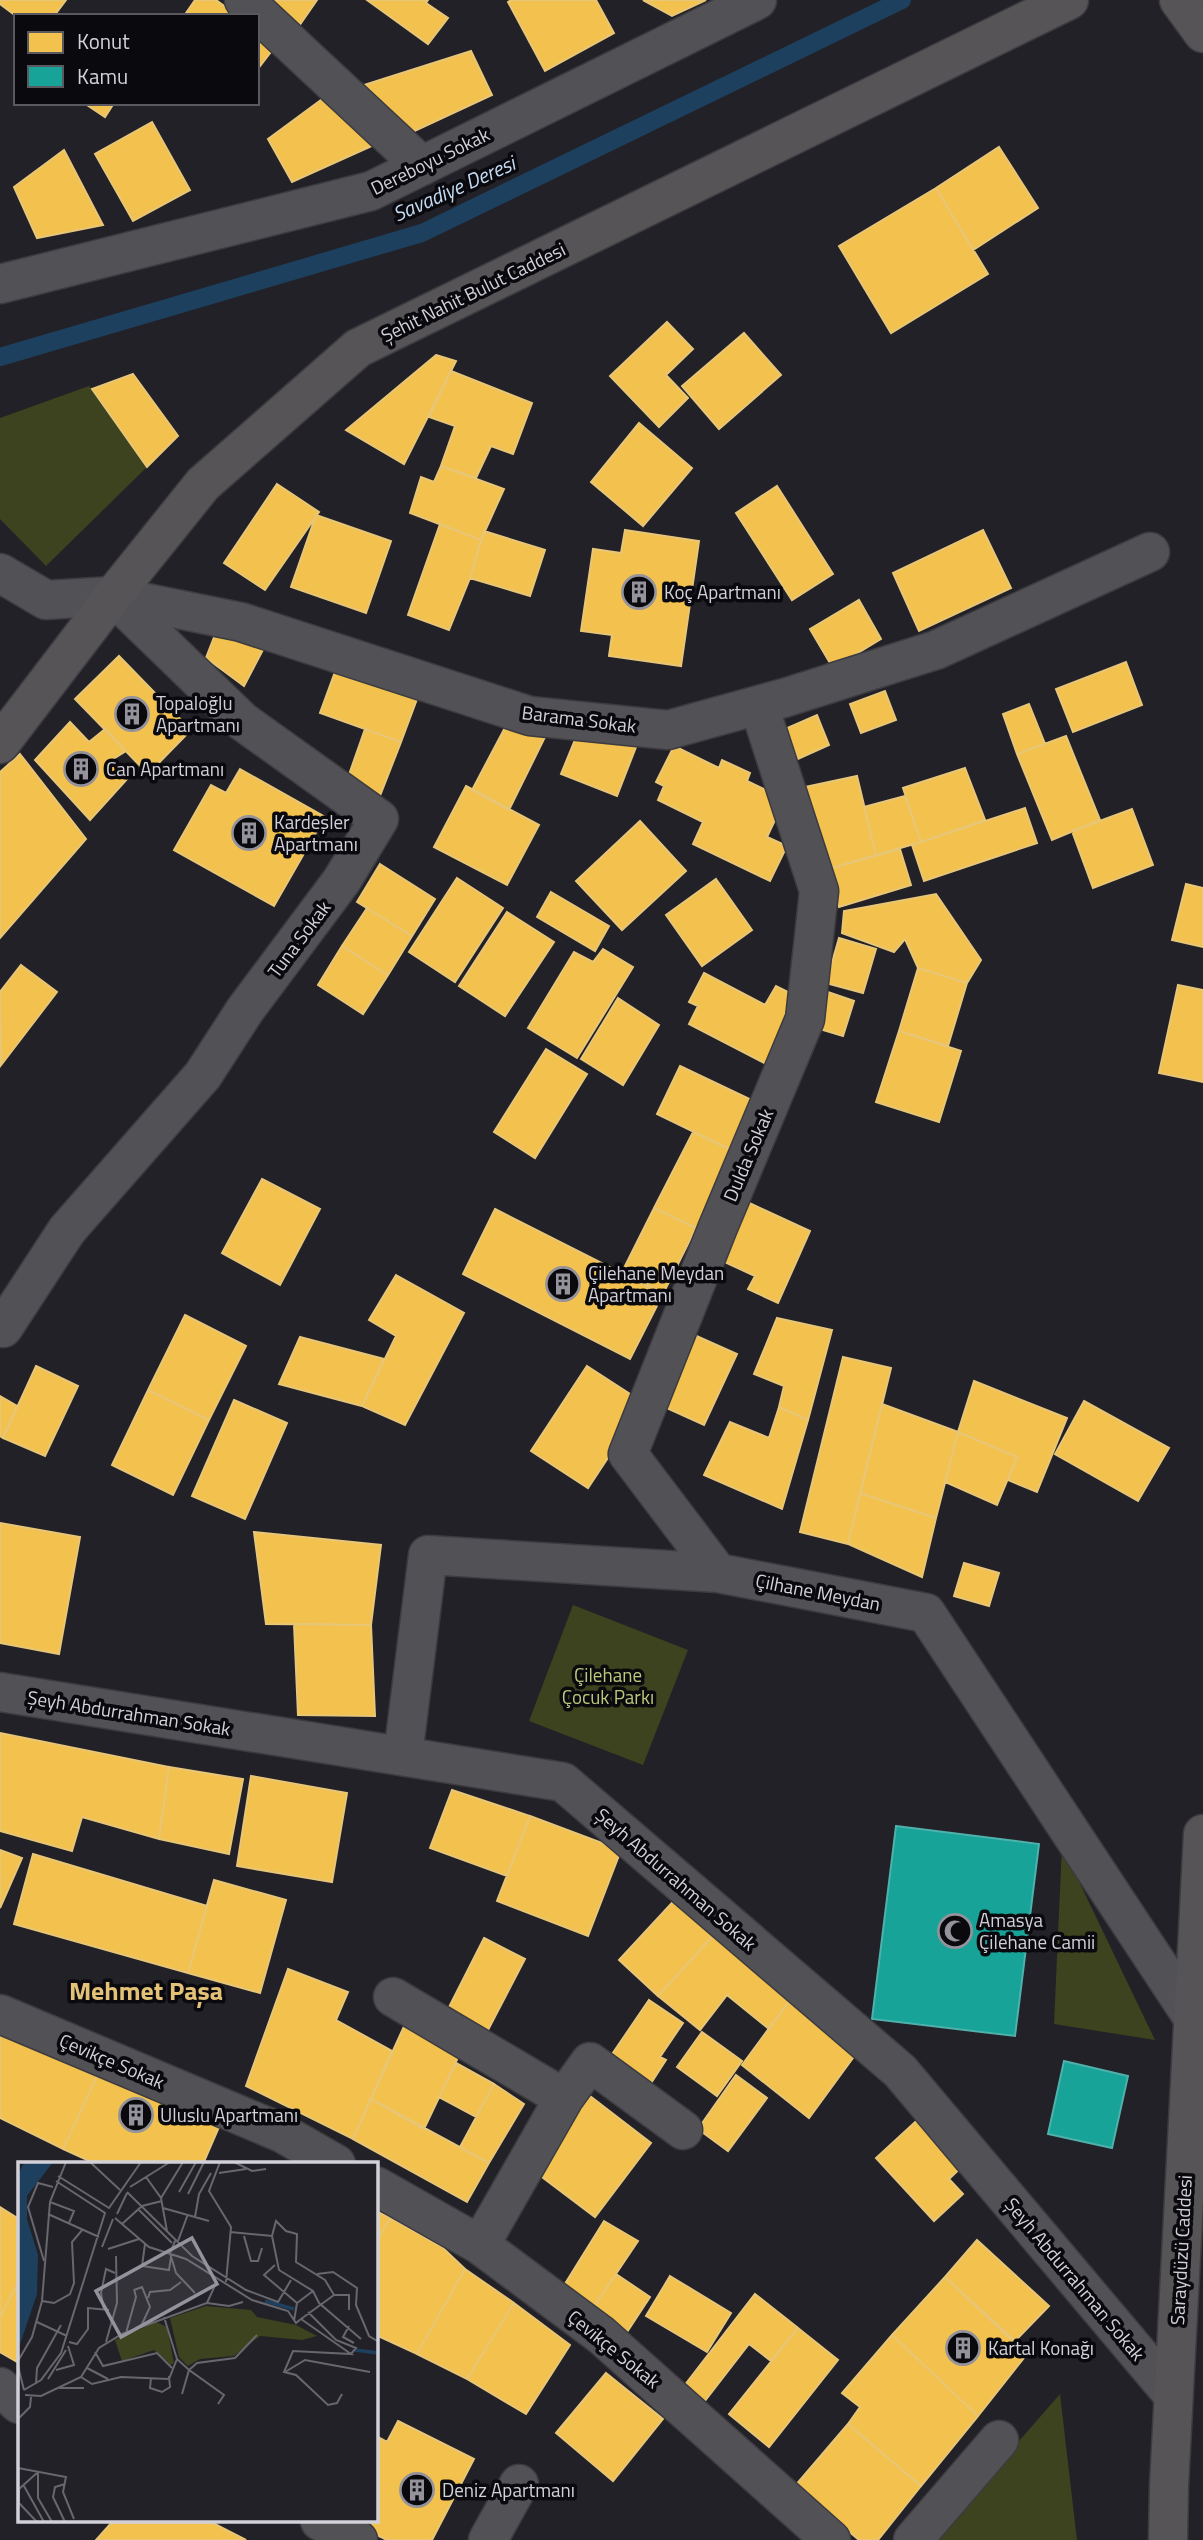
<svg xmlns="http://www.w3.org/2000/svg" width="1203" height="2540" viewBox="0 0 1203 2540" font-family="'Titillium Web',sans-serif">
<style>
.green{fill:#3d431e}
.homes{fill:#f2c14e;stroke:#e8c678;stroke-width:2}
.public{fill:#17a398;stroke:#4fb1ac;stroke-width:2}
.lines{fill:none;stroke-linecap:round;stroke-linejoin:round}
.stream{stroke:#1e405f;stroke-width:18}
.street-casing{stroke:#3c3b40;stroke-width:41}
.secondary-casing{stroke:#3c3b40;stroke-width:41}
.street{stroke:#525156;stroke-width:38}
.secondary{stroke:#565456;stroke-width:38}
.labels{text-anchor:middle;stroke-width:7;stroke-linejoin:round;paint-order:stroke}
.street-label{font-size:19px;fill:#d2d1d9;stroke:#0a090e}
.poi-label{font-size:19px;fill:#d2d1d9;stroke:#0a090e;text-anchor:start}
.park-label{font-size:19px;fill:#bbc97b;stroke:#0a090e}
.water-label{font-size:21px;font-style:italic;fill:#c4dbf3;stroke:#0a090e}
.district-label{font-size:26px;font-weight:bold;fill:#e3c177;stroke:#0a090e}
.inset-river{fill:none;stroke:#1e405f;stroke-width:3.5}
.inset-road{fill:none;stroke:#68676e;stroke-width:2}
.view{fill:#94939b;fill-opacity:0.15;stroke:#94939b;stroke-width:3.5}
.inset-edge{fill:none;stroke:#d2d1d9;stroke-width:3.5}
</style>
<rect width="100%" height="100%" fill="#222127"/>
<path class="green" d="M89 386 147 467 46 566 0 519V418Z
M573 1605 688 1650 643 1765 529 1721Z
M1062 1846 1155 2040 1054 2024Z
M1060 2394 1077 2540H933Z"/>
<path class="homes" d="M0 0H66L54 16H16L0 4Z
M195 0H216L238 16H184Z
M268 0H317L299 26Z
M367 0H428L426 3 448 18 428 44Z
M511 0H596L614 33 545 71 508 2Z
M643 0H706L672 16Z
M257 30 277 44 257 70Z
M471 51 492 95 408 134 361 86Z
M333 91 376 144 292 182 268 139Z
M84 103H114L105 117Z
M152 122 190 190 133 221 95 154Z
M999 147 1038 208 973 250 936 188Z
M64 150 103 225 37 238 14 187Z
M936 188 988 274 891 333 839 246Z
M667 322 693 349 666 375 688 398 659 427 610 376Z
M744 333 781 375 719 429 682 386Z
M436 355 456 361 404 464 346 430Z
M451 371 532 403 513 454 491 446 476 478 441 466 455 426 429 417Z
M133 374 178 436 147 467 92 389Z
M639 423 692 468 643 526 591 482Z
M441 466 504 489 481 540 410 513 421 477 434 482Z
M277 484 319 512 265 590 224 563Z
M777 486 833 574 792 600 736 513Z
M316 515 391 541 366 613 291 587Z
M440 524 481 540 470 578 449 630 408 615Z
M625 530 699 541 681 666 609 656 612 635 581 631 593 549 621 553Z
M983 530 1011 588 919 631 893 573Z
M484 531 545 550 530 596 470 578Z
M859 600 881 639 833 668 810 629Z
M218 627 267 642 244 686 206 658Z
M119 656 191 730 148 774 75 699Z
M339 661 420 691 401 742 320 713Z
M1126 662 1142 705 1073 732 1056 689Z
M885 691 896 720 861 733 850 704Z
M1029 704 1045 744 1017 754 1003 714Z
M817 715 829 745 798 759 785 729Z
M509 720 545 737 509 810 472 790Z
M70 722 89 742 105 729 126 751 110 761 128 778 90 820 35 760Z
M581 725 636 747 617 796 561 774Z
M365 729 401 742 378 801 345 786Z
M1066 736 1100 820 1052 840 1017 754Z
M674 746 719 768 722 760 750 773 747 781 785 799 767 837 787 846 770 881 693 844 703 822 658 800 664 786 656 782Z
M20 754 86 839 0 938V772Z
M965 768 985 820 921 842 903 788Z
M240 769 325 817 274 906 174 850 211 785 226 793Z
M857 776 876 855 828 869 805 787Z
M466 786 539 825 507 885 434 847Z
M905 796 921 842 876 855 864 807Z
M1025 808 1037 843 924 881 912 845Z
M1132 809 1153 865 1093 888 1072 831Z
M640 821 686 871 622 930 576 881Z
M900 849 911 885 839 907 828 869Z
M380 864 435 899 412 936 357 902Z
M457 878 503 908 455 982 409 952Z
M716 879 752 930 702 966 666 915Z
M1186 884 1203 888V947L1172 940Z
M551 892 609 926 595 951 537 917Z
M936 894 981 960 967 983 918 968 905 939 894 952 842 933 844 911Z
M367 908 412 936 388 975 342 946Z
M507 912 554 942 505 1016 459 986Z
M839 938 876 949 863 993 826 983Z
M342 946 388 975 363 1014 318 985Z
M603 949 633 967 577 1058 528 1028 574 952 593 962Z
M21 965 57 992 1 1065 0 992Z
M918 968 967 983 948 1046 899 1031Z
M704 973 765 1005 776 986 802 999 768 1065 689 1024 698 1006 689 1002Z
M1178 985 1203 990V1082L1159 1073Z
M822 990 854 1001 843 1036 810 1026Z
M618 998 659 1025 623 1085 581 1059Z
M899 1031 961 1051 939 1122 876 1102Z
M546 1049 587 1074 535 1158 494 1132Z
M680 1066 760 1104 737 1153 657 1114Z
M693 1132 737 1153 696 1228 654 1208Z
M262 1179 320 1209 280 1285 222 1253Z
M745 1201 810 1231 778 1303 748 1289 755 1276 718 1259Z
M654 1208 696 1228 663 1294 622 1272Z
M495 1209 663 1294 630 1359 463 1274Z
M396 1275 464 1313 405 1425 362 1406 396 1336 369 1320Z
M185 1315 246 1346 209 1420 148 1390Z
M777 1318 832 1330 808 1420 779 1407 784 1386 754 1374Z
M692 1334 737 1354 704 1425 660 1405Z
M300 1337 384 1359 362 1406 279 1384Z
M843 1357 891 1368 848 1544 800 1532Z
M36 1366 78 1386 45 1456 3 1438Z
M587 1366 644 1403 588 1488 531 1451Z
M974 1381 1067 1418 1037 1492 1008 1480 1017 1457 958 1432Z
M148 1390 209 1420 173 1495 112 1465Z
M0 1396 17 1406 3 1438 0 1436Z
M234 1400 287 1423 245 1519 192 1496Z
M1084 1401 1169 1448 1138 1501 1055 1454Z
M882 1404 958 1432 936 1518 860 1493Z
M779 1407 808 1420 782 1509 704 1475 730 1422 769 1438Z
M958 1432 1017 1457 997 1505 945 1482Z
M860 1493 936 1518 922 1577 848 1544Z
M0 1523 80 1537 59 1654 0 1643Z
M254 1532 381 1545 371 1625 266 1624Z
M964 1563 999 1573 989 1606 954 1596Z
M294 1624 371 1625 375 1716 298 1715Z
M0 1733 169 1767 159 1839 82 1817 72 1851 0 1831Z
M169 1767 243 1779 229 1854 159 1839Z
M251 1776 347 1793 332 1882 237 1866Z
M452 1790 530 1816 507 1876 430 1848Z
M530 1816 621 1850 588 1936 497 1901Z
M0 1850 22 1858 0 1908Z
M33 1854 207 1906 188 1973 14 1924Z
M214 1880 286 1900 260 1993 188 1973Z
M683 1891 721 1927 658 1996 619 1960Z
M721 1927 795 1993 769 2029 727 1995 700 2030 658 1996Z
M484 1938 525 1959 487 2032 447 2011Z
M288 1969 348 1992 336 2020 392 2051 353 2139 246 2086Z
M795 1993 861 2047 809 2118 742 2065Z
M649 2000 683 2023 660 2057 666 2060 644 2094 604 2066Z
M406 2022 462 2049 424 2129 371 2099Z
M0 2024 99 2072 63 2149 0 2118Z
M702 2032 742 2061 717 2096 677 2067Z
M456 2063 494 2084 476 2117 439 2097Z
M99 2072 219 2127 203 2164H96L63 2149Z
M736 2075 767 2098 728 2151 698 2129Z
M494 2084 524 2104 489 2163 460 2147Z
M590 2096 651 2143 595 2217 534 2171Z
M371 2099 489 2163 467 2202 353 2139Z
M924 2114 968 2161 949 2179 963 2194 934 2221 876 2158Z
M0 2207 19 2219V2281L0 2317Z
M376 2211 390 2218 376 2243Z
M390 2218 443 2248 465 2269 417 2354 376 2335V2243Z
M604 2221 638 2241 593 2308 563 2287Z
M977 2240 1049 2306 1015 2341 945 2277Z
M465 2269 514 2303 467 2379 417 2354Z
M616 2274 650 2297 627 2332 593 2308Z
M670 2276 731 2313 707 2352 646 2316Z
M945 2277 1027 2354 978 2416 892 2335Z
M19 2281V2363L0 2352V2317Z
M755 2294 798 2328 771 2361 749 2344 704 2402 684 2386Z
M514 2303 570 2345 526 2414 467 2379Z
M798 2328 838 2360 769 2447 729 2414Z
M892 2335 978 2416 921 2486 848 2424 860 2407 842 2393Z
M606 2373 663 2419 613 2481 556 2433Z
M398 2421 474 2459 432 2540H387L348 2521H376V2436L387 2442Z
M848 2424 921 2486 878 2540H859L795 2486Z
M113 2521H209L246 2540H96Z"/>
<path class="public" d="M896 1826 1039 1844 1015 2036 872 2019Z
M1064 2061 1128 2076 1112 2148 1048 2134Z"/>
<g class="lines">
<path class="stream" d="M0 357 422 233 902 0"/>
<g class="street-casing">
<path id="street" d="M244 0 422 166
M0 284 371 191 757 0
M0 573 46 600 113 596 241 622 530 716 668 730 784 698 936 650 1150 552
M0 1326 3 1328 67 1230 203 1075 245 1010 342 880 379 819 242 721 113 596
M718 1573 628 1454 718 1227 805 1019 819 891 759 706
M0 1692 563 1782 900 2071 1173 2395
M403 1755 428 1555 718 1573 926 1613 1193 2018
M393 1997 564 2098 480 2245
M0 2014 282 2133 336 2164
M564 2098 590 2062 683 2130
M376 2186 480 2245 601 2335 831 2540
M0 2387 19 2404
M320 2521 358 2540
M488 2540 519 2484
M913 2540 999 2440"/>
</g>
<g class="secondary-casing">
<path id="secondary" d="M1179 0 1203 33
M0 744 113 596 203 484 358 348 1069 0
M1168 2540 1169 2486 1203 1834"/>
</g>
<use href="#street" class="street"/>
<use href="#secondary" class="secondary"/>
</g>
<defs>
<g id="building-ring" transform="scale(1.75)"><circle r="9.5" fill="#0a090e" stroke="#94939b" stroke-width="1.5"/><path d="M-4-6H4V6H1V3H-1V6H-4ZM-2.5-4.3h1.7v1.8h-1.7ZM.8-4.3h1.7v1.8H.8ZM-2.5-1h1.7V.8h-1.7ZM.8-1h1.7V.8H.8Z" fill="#94939b"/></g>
<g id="mosque-ring" transform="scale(1.75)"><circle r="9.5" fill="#0a090e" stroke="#94939b" stroke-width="1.5"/><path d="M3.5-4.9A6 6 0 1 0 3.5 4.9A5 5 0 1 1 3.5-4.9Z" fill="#94939b"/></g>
</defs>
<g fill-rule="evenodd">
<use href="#building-ring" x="639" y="592"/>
<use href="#building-ring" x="132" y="714"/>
<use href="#building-ring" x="81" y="769"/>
<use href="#building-ring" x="249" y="833"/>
<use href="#building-ring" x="563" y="1284"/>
<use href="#mosque-ring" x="955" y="1931"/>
<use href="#building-ring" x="136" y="2115"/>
<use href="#building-ring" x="963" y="2348"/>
<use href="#building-ring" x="417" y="2490"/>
</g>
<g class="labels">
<g class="street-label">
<text transform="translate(430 161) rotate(-26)" y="7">Dereboyu Sokak</text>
<text transform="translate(473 292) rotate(-26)" y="7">Şehit Nahit Bulut Caddesi</text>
<text transform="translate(579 719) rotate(7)" y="7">Barama Sokak</text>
<text transform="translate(299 939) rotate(-53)" y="7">Tuna Sokak</text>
<text transform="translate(748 1155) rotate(-67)" y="7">Dulda Sokak</text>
<text transform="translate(818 1592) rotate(11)" y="7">Çilhane Meydan</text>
<text transform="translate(129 1713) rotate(9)" y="7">Şeyh Abdurrahman Sokak</text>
<text transform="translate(676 1879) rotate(41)" y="7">Şeyh Abdurrahman Sokak</text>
<text transform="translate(112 2061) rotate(23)" y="7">Çevikçe Sokak</text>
<text transform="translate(1181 2250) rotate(-87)" y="7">Saraydüzü Caddesi</text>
<text transform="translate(1075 2279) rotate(50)" y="7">Şeyh Abdurrahman Sokak</text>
<text transform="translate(614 2349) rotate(39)" y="7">Çevikçe Sokak</text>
</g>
<g class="poi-label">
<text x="664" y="599">Koç Apartmanı</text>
<text x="156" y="710">Topaloğlu<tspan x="156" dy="22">Apartmanı</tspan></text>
<text x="106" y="776">Can Apartmanı</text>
<text x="274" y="829">Kardeşler<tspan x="274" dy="22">Apartmanı</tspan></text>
<text x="588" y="1280">Çilehane Meydan<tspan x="588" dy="22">Apartmanı</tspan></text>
<text x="979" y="1927">Amasya<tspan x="979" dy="22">Çilehane Camii</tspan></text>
<text x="160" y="2122">Uluslu Apartmanı</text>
<text x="988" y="2355">Kartal Konağı</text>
<text x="442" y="2497">Deniz Apartmanı</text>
</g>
<g class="park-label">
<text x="608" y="1682">Çilehane<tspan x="608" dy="22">Çocuk Parkı</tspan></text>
</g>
<g class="water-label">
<text transform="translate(454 189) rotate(-24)" y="7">Savadiye Deresi</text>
</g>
<g class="district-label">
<text x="146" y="2000">Mehmet Paşa</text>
</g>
</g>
<g transform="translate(18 2162)">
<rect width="360" height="360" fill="#222127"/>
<path d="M188 144 233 148 239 155 278 163 299 174 284 178 242 174 216 194 182 197 170 204 161 195 152 156ZM138 160 149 165 156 201 153 203 136 188 104 199 97 178Z" fill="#3d431e"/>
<path d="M6 0H35L9 34V57L20 93 19 132 0 188V14Z" fill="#1e405f"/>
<path class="inset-river" d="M247 139 276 147M337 188 361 191"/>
<path class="inset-road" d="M72 0 102 28M202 0 191 29 213 65 208 120M216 0 234 9 248 7M201 11 228 7M40 14 91 46 123 0M128 15 143 36 149 69M112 25 152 0M109 30 174 94 228 128 260 140 273 118M161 30 178 0M170 32 186 0M143 36 165 0M32 40 56 49 51 61M145 46 191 59M120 47 154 81M30 52 81 75M99 52 109 31M177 55 181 32 193 11M97 56 131 85 168 97 234 138 270 149 278 161 283 157M104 62 124 44 144 39M212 70 254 74 258 59 268 69 279 72 278 100 307 118 316 133 283 157M226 74 233 99H240L244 86M254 74 261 108 295 129 301 141 343 177M158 77 152 91 158 111 177 131M160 79 170 52M127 82 124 104 151 108 153 95M84 85 95 57M90 87 121 77M26 99 10 45 20 21 35 25M257 103 246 113 279 141M299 112 315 110 339 126 338 143 351 174 361 180M116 128 124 125 132 145 124 162M316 133H331V148M130 136 132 130 152 128 163 120M24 139 36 141 52 132 56 121 54 80 65 67M189 141 211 144 225 140M86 148 83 131 88 107 97 111M290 150 318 178 338 186 333 192M146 155 159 197 171 208 179 201 217 196 239 173M283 157 333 192 275 189 266 210 278 213 310 243 319 241 324 232M276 159 279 141 295 129M19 160 49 174M331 164 325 175 336 181M108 171 118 135 116 127M51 180 59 182 70 167V146L91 148M88 180 99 141 98 94M77 190 85 204 139 191 154 206M0 199 14 175 24 139 32 40 48 0M0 204 6 228M69 206 90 217M38 208 56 203 50 184M267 210 287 198 352 210M63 215 74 222 103 215 151 217 159 197M133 216 132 226 144 230 152 225 151 214M30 217 48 188M18 222 19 206 43 163M41 226H66M6 228 23 218 43 191 87 51 38 19M164 232 171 208 206 233 200 242M7 233 23 234 63 215 81 186 104 172 189 141 199 119M0 257 12 245 13 235M0 306 48 315 45 330 56 357M20 310V336L34 360M6 324 26 360M1 341V327L20 310M1 341 19 360M47 360 35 335 37 325 47 322"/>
<path class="view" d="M174 76 199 122 103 175 78 129Z"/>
<rect width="360" height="360" class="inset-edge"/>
</g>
<rect x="14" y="14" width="245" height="91" fill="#0a090e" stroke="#5a595f" stroke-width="2"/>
<rect x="28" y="32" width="35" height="21" fill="#f2c14e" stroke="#5a595f" stroke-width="2"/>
<text x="77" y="49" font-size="21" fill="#d2d1d9">Konut</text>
<rect x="28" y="66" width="35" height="21" fill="#17a398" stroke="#5a595f" stroke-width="2"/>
<text x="77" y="84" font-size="21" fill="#d2d1d9">Kamu</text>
</svg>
